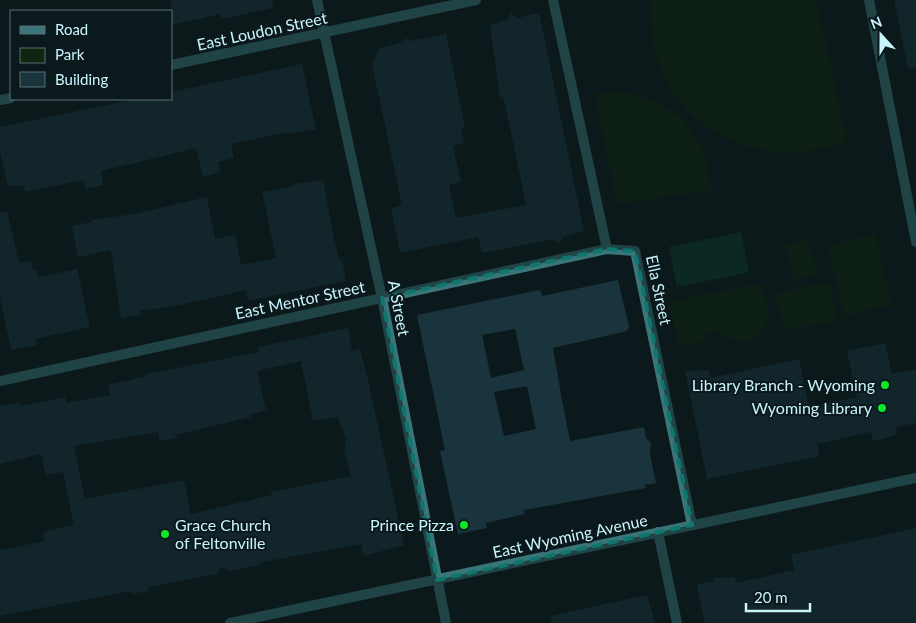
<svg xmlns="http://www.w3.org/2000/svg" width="916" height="623" viewBox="0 0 916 623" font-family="Lato,sans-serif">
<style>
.green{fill:#0f250f}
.water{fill:#0c3b2b}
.building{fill:#19343c;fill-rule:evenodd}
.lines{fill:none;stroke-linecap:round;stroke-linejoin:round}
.minor{stroke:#397579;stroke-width:10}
.tertiary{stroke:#397579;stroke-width:10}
.marked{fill:none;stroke:#0f766e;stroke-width:4;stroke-dasharray:10 6;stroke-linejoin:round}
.poi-dot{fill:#0ae827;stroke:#0c191c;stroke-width:2}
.labels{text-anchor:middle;stroke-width:4;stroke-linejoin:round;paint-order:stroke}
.street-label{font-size:16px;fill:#c9f5fd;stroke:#0c191c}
.poi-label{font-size:16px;fill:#c9f5fd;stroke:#0c191c;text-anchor:end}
</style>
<rect width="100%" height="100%" fill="#0c191c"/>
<path class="green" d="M651 0H816L847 141C744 179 643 114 651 0Z
M609 92C670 93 707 130 711 190L617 204 595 94Z
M876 234 891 305 844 316 828 245Z
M808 239 817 274 794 280 785 244Z
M829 282 838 322 789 329 783 324 775 293Z
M762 283C766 304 775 328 752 340 748 342 742 343 737 342 730 340 723 334 716 330L708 332 703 341 678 347 670 302Z"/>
<path class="water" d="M741 232 749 272 677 287 669 247Z"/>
<path class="building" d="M171 0H272L273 8 221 19 220 14 171 25Z
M894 0H916V68L908 69Z
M511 13 517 18 539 13 584 231 563 237 559 244 553 239 482 253 478 237 400 253 391 208 402 205 372 64 380 48 401 43 406 38 410 41 446 34 465 127 461 128 464 143 453 146 461 182 449 185 456 218 526 205 504 99H501L499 91 490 25 507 20Z
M302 64 316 129 290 134 289 132 231 144 234 158 218 162 220 172 203 177 196 148 101 171 103 185 85 189 84 180 25 192 24 186H8L0 152V127L136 99H171V92Z
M323 180 334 238 339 259H342L346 281 248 301 246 290 180 305 140 311 141 315 121 318 111 250 78 257 72 226 92 222 91 220 134 214 207 197 215 239 235 235 241 265 276 258 262 192 291 187 295 184Z
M7 211 19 263 31 261 33 270 36 269 38 277 77 269 90 327 35 339 37 345 11 350 0 298V212Z
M618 280 629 327 627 331 553 348 562 400 570 441 644 427 646 438 651 443 650 454 656 483 645 485 646 488 524 510 525 514 486 523 487 528 458 534 440 451 445 450 417 315 540 290 542 296ZM515 329 524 370 491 378 482 335ZM527 386 536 429 504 436 494 392Z
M348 328 352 351 360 349 367 376 404 545 364 556 361 544 262 562 260 565 230 571 222 567 216 574 148 587 149 591 131 594V591L0 616V550L45 541 43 532 74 525 63 472 46 475 41 454 0 464V406L20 402 21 406 65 397 66 403 110 395 108 385 147 376V374L259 352 258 347ZM301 361 313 421 338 417 346 440 344 451 351 476 271 492 272 495 191 514 184 480 85 499 74 446 158 432 160 441 176 438 175 435 251 417V414L266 410 257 371Z
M885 343 892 374 916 369V423L896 427 897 435 873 441 871 432 817 444 819 456 707 479 685 371 709 370 711 378 799 359 809 407 857 397 847 351Z
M916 528V623H705L697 587 699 584 714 581 713 578 735 577 736 583 794 570 791 555Z
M647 595 655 623H552L551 616Z"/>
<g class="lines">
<path class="minor" d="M317 0 382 298 446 623
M553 0 607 249
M869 0 916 242
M171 65 476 0
M0 100 11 98
M0 381 607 249 635 251 692 525
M658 532 677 623"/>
<path class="tertiary" d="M230 623 916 478"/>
</g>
<path d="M0 0H916V623H0ZM607 249 635 251 692 525 437 580 382 298Z" fill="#0c191c" fill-opacity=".55" fill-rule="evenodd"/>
<path class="marked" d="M607 249 635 251 692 525 437 580 382 298Z"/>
<g class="poi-dot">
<circle cx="885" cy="385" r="5"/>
<circle cx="882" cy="408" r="5"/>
<circle cx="464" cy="525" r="5"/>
<circle cx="165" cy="534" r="5"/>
</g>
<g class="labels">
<g class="street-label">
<text transform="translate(262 31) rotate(-12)" y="6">East Loudon Street</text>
<text transform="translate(659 290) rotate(78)" y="6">Ella Street</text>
<text transform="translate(300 300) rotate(-12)" y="6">East Mentor Street</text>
<text transform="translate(399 308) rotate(79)" y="6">A Street</text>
<text transform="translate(570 536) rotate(-12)" y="6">East Wyoming Avenue</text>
</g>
<g class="poi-label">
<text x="875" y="391">Library Branch - Wyoming</text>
<text x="872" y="414">Wyoming Library</text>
<text x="175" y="531" text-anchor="start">Grace Church<tspan x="175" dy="18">of Feltonville</tspan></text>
<text x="454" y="531">Prince Pizza</text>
</g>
</g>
<rect x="10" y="10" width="162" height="90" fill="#0c191c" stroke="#587176"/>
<rect x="20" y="26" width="25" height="8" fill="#397579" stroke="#587176"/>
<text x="55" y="35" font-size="15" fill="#c9f5fd">Road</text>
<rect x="20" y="48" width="25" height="15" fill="#0f250f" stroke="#587176"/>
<text x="55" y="60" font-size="15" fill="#c9f5fd">Park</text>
<rect x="20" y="72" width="25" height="15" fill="#19343c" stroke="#587176"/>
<text x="55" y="85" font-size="15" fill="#c9f5fd">Building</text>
<g transform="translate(881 35) rotate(339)" stroke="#0c191c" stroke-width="4" paint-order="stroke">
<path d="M0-4L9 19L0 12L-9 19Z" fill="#c9f5fd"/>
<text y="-8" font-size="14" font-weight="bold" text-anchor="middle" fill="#c9f5fd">N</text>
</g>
<path d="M746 603v8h64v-8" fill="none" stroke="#c9f5fd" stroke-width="2.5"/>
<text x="754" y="603" font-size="15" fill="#c9f5fd" stroke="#0c191c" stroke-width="4" paint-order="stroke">20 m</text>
</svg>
